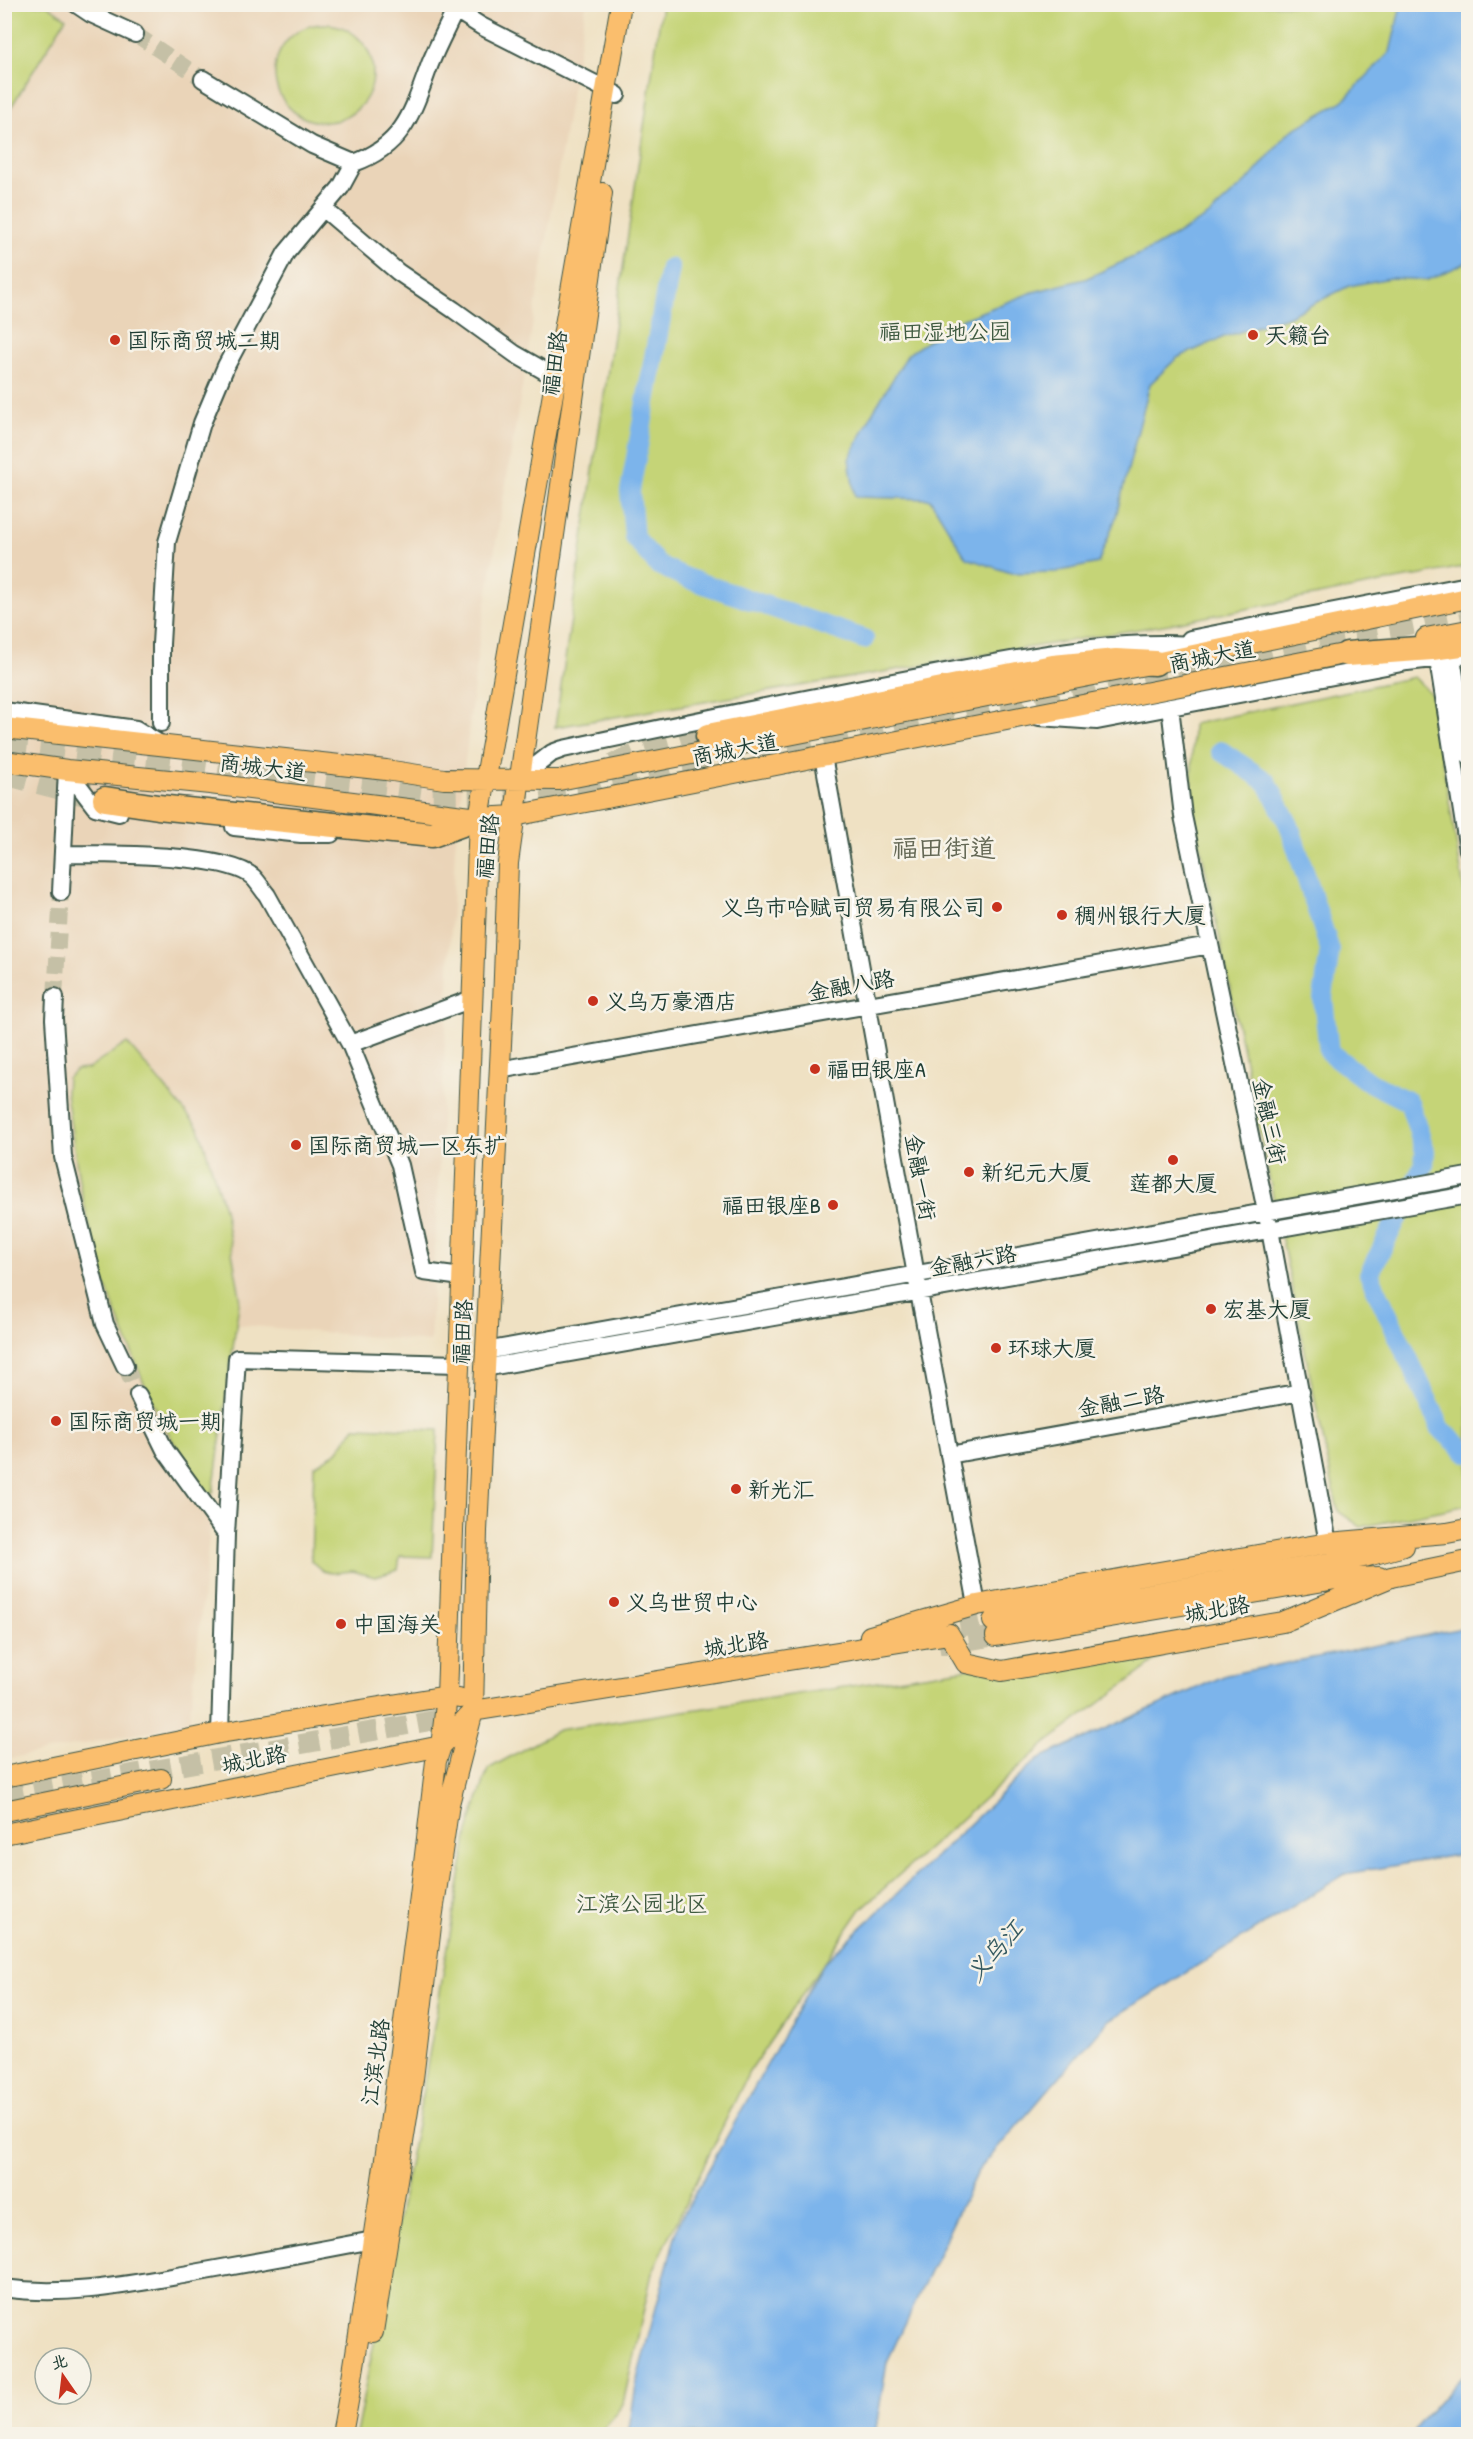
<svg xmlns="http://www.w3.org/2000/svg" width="1473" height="2439" viewBox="0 0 1473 2439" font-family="'Patrick Hand','LXGW WenKai TC',sans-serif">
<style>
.built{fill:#ead4b8}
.green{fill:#c5d477;stroke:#728856;stroke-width:1.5}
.water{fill:#7bb4eb;stroke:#4d7890;stroke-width:1.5}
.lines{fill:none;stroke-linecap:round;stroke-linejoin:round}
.river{stroke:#7bb4eb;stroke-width:20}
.minor-tunnel{stroke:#c5c0a6;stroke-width:16;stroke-dasharray:16 8;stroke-linecap:butt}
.major-tunnel{stroke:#c5c0a6;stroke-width:20;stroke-dasharray:20 10;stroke-linecap:butt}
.highway-tunnel{stroke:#c5c0a6;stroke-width:24;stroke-dasharray:24 12;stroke-linecap:butt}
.minor-casing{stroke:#3e5649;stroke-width:20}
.major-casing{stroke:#3e5649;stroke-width:22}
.highway-casing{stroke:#3e5649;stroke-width:27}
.minor{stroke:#fff;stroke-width:16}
.major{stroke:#fabe6d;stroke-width:20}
.highway{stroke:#fabe6d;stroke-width:24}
.poi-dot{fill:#c8321e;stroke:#f7f3e8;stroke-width:2}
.labels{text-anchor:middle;stroke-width:5;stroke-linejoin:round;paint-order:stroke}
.park-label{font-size:22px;fill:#405b41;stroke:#f7f3e8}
.poi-label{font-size:22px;fill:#1f3d34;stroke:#f7f3e8;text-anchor:start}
.street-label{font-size:22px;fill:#1f3d34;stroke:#f7f3e8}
.water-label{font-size:24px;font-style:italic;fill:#365b62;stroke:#f7f3e8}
.quarter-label{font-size:26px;fill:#646855;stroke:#f7f3e8}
</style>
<rect width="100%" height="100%" fill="#f7f3e8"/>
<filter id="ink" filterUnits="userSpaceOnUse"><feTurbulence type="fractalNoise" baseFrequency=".0167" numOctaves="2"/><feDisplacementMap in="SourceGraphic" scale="12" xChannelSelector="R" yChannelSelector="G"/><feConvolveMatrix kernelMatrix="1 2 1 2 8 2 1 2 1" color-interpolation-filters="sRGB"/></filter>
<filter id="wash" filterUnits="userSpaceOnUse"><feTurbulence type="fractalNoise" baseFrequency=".008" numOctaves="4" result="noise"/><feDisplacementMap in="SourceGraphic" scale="24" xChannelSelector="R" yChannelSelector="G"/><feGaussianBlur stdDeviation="1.35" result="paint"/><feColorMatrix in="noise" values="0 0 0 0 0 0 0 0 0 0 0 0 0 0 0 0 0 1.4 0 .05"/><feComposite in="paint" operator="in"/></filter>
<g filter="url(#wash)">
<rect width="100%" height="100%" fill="#efe1c3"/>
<path class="built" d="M5 5H586L478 650 455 848 430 1342 232 1324 189 1724 5 1759Z"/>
<path class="green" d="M5 4 47 5 66 18 5 117Z
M662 5H1468V566L1169 624 555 727Z
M275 73a49 49 0 1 1 98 0a49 49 0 1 1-98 0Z
M1414 677 1431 694 1468 913V1505L1361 1527 1338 1511 1191 800 1193 724Z
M127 1043 199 1128 224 1208 240 1296 213 1493 206 1494 172 1440 147 1391 101 1274 80 1187 66 1093 67 1078 76 1070 88 1069Z
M355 1427 438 1430 432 1557 400 1556 398 1570 375 1577 353 1571 331 1573 323 1571 311 1561 314 1466 336 1453Z
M1190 1635 1045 1744 861 1909 749 2072 652 2273 623 2404 602 2431V2434H356L417 2124 468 1831 488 1769 558 1730Z"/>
<path class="water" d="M1401 5H1436L1468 13V259L1464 264 1427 280 1390 278 1349 286 1287 317 1224 337 1177 358 1150 384 1115 520 1098 563 1056 572 1011 573 966 558 930 499 855 497 849 459 874 410 908 354 958 321 1033 292 1085 279 1153 248 1208 216 1250 178 1289 132 1343 101 1390 52Z
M1468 1627V1853L1345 1874 1108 2021 977 2172 887 2362 875 2434H628L638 2375 679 2222 824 1963 1038 1759 1226 1675Z
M1468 2370V2434H1413L1416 2427Z"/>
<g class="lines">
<path class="river" d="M670 268 630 491 634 537 658 565 689 579 864 639
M1221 751 1267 782 1289 825 1330 950 1323 998 1329 1052 1367 1081 1409 1102 1425 1151 1424 1165 1369 1274 1441 1429 1468 1453"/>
</g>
</g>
<g filter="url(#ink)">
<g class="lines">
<path class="minor-tunnel" d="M135 34 203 79
M55 997 61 892
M125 1366 138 1395"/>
<path class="major-tunnel" d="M930 1632 993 1621
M939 1645 996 1636
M4 1797 458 1716"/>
<path class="highway-tunnel" d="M4 742 169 761 427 795 494 794 599 783 1468 611
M613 766 638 755 708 736
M4 773 89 795"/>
<g class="minor-casing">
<path id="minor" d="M76 4 91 14 135 34
M456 10 481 26 617 95
M203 79 312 145 354 163
M324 209 398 272 454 310 515 354 557 378
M1190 639 1468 585
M1452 658 1468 755
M1438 660 1468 850
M1170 707 1183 816 1270 1230 1328 1543
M4 711 136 729 160 744
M1039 717 1097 721 1407 662 1468 655
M161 723V644L167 542 202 423 226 366 286 253 341 187 354 163C405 145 413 110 430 64 438 44 449 24 458 4
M823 756 919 1292 977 1605
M67 770 95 807 119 813
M520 778 552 753 563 749C683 723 803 699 924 676 1024 658 1114 636 1217 647
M234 827 301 834H331
M63 854C100 854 227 853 253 877 258 882 262 889 267 895L350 1044 400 1165 424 1272 462 1277
M61 892 67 770
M55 997 54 1019 63 1157 105 1324 125 1366
M350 1044 472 999
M499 1070 1210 945
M485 1351 1468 1176
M484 1368 1468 1195
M138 1395 165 1450 226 1534
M949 1455 1301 1392
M220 1733 226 1534 237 1358 458 1364
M4 2288C63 2297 125 2285 183 2275 246 2264 310 2252 373 2240H383"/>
</g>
<g class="major-casing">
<path id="major" d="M1426 638 1468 630
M4 728 386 770 444 779 559 780 1155 663 1468 598
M4 761 67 770 210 784 479 818 514 816 1359 651
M993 1621 1364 1557 1404 1546
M870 1636 977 1605 1136 1576 1328 1543 1447 1533 1468 1529
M996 1636 1336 1579 1379 1577
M4 1777 220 1733 447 1696 459 1698
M4 1811 161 1779
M4 1834 441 1746 473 1711 949 1634 966 1663 1002 1671 1283 1622 1391 1577 1468 1561
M373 2332 413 2079 431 1926 449 1804 473 1711 477 1531 503 1004 508 863 602 193
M342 2434C355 2368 364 2300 374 2233 398 2076 418 1919 436 1761L441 1746 447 1696 479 818 621 4"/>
</g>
<g class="highway-casing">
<path id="highway" d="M1347 654 1432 648 1468 643
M708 736 1053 667 1116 661 1155 663
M105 799 158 807 432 835 479 818"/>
</g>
<use href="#minor" class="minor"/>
<use href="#major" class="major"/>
<use href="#highway" class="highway"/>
</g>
</g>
<g class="poi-dot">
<circle cx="1253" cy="335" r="6"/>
<circle cx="115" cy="340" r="6"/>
<circle cx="997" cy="907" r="6"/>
<circle cx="1062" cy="915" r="6"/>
<circle cx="593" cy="1001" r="6"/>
<circle cx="815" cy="1069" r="6"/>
<circle cx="296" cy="1145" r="6"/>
<circle cx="1173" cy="1160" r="6"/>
<circle cx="969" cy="1172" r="6"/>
<circle cx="833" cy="1205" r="6"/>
<circle cx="1211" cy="1309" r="6"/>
<circle cx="996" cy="1348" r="6"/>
<circle cx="56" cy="1421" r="6"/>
<circle cx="736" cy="1489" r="6"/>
<circle cx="614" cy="1602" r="6"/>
<circle cx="341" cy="1624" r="6"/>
</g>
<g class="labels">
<g class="park-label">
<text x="945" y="339">福田湿地公园</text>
<text x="642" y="1911">江滨公园北区</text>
</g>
<g class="poi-label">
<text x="1265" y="343">天籁台</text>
<text x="127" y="348">国际商贸城二期</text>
<text x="985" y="915" text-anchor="end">义乌市哈赋司贸易有限公司</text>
<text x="1074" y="923">稠州银行大厦</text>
<text x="605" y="1009">义乌万豪酒店</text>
<text x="827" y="1077">福田银座A</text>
<text x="308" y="1153">国际商贸城一区东扩</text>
<text x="981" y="1180">新纪元大厦</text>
<text x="1173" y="1191" text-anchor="middle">莲都大厦</text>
<text x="821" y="1213" text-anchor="end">福田银座B</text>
<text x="1223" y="1317">宏基大厦</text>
<text x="1008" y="1356">环球大厦</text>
<text x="68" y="1429">国际商贸城一期</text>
<text x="748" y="1497">新光汇</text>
<text x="626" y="1610">义乌世贸中心</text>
<text x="353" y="1632">中国海关</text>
</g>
<g class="street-label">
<text transform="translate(554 363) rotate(-82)" y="8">福田路</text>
<text transform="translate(1212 656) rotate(-11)" y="8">商城大道</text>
<text transform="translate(735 749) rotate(-11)" y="8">商城大道</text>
<text transform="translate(263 767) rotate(7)" y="8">商城大道</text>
<text transform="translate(487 846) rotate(-84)" y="8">福田路</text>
<text transform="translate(851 985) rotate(-10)" y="8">金融八路</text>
<text transform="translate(1270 1121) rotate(78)" y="8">金融三街</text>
<text transform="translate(921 1177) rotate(80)" y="8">金融一街</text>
<text transform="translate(973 1260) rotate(-10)" y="8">金融六路</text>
<text transform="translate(462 1332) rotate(-87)" y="8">福田路</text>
<text transform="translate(1121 1401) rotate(-10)" y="8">金融二路</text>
<text transform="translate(1217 1609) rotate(-10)" y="8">城北路</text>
<text transform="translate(736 1644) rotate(-9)" y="8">城北路</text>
<text transform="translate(254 1759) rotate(-11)" y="8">城北路</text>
<text transform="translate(375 2062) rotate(-82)" y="8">江滨北路</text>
</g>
<g class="water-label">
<text transform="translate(995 1951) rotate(-49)" y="8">义乌江</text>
</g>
<g class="quarter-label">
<text x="944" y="857">福田街道</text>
</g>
</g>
<rect width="1473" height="2439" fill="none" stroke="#f7f3e8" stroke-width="24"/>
<g transform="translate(63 2376) rotate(346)"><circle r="28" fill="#f7f3e8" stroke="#a1aaa0" stroke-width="1.5"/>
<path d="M0-4.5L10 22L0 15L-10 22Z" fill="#c8321e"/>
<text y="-9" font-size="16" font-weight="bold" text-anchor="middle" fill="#1f3d34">北</text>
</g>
</svg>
